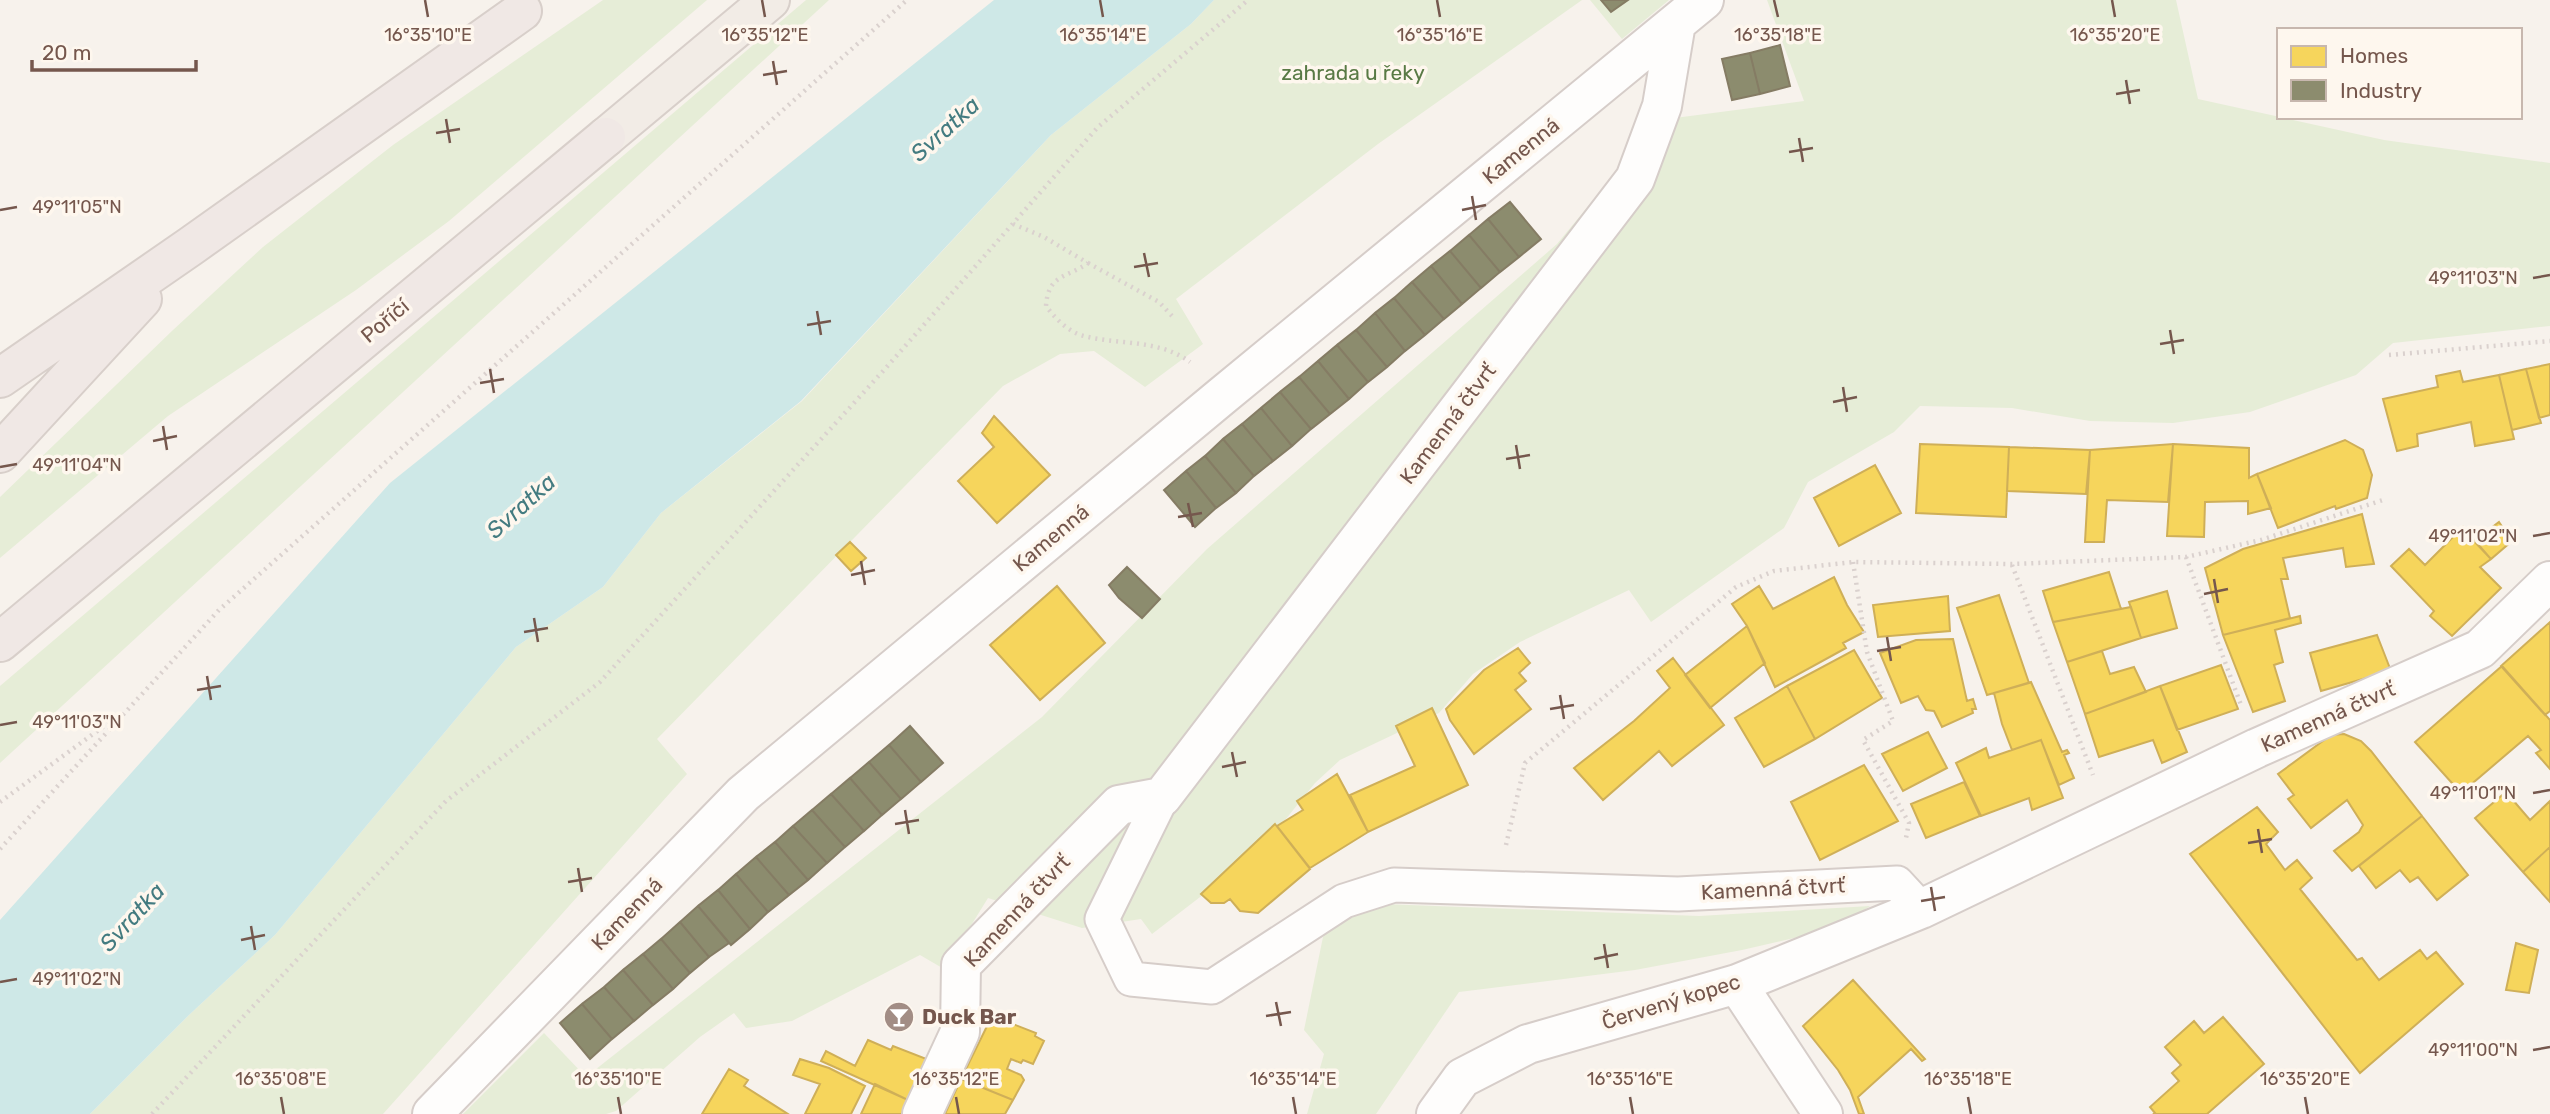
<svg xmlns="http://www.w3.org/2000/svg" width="2550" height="1114" viewBox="0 0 2550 1114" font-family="Rubik,sans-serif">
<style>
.green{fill:#e6edd7}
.water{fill:#cee8e7}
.homes{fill:#f6d55c;stroke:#cfaf58;stroke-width:2}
.industry{fill:#8c8c6e;stroke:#857c64;stroke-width:2}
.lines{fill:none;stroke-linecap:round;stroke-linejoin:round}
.lane-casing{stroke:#d6cdc9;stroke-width:37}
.street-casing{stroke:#d6cdc9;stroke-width:42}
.primary-casing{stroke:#d8cfca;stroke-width:42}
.highway-casing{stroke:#d8cfca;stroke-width:42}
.path{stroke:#dad1ce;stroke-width:4.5;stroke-dasharray:2 5;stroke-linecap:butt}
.lane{stroke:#fefdfc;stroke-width:33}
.street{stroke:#fefdfc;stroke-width:38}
.primary{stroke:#f2ece6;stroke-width:38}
.highway{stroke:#f0e8e5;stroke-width:38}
.ticks{fill:none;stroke:#75574d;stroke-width:2.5}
.labels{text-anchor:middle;stroke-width:7;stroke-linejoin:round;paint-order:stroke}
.park-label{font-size:21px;fill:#597a45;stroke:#fef7ee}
.street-label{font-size:21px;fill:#75574d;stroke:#fef7ee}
.poi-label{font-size:21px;font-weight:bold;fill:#75574d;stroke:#fef7ee;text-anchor:start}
.water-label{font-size:23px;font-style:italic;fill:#437b80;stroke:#fef7ee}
.ticks-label{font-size:18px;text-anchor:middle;fill:#75574d;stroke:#fef7ee;stroke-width:7;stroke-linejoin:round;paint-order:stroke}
</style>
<rect width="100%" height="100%" fill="#f7f2ec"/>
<path class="green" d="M603 0H707L449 221 356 290 168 416 0 558V497L173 330 263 247 393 145Z
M806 0H829L0 763V686Z
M1214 0H1582L1378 144 1176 299 1203 344 1145 387 1094 351 1060 354 1003 386 657 739 687 774 383 1114H90L189 1015 275 935 516 647 603 587 661 513 802 401 1051 135 1191 24Z
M1590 0H1669L1622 39Z
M1767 0H2176L2198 99 2384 140 2550 163V326L2393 343 2356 375 2250 412 2173 423 2090 421 2012 408 1920 406 1894 432 1808 482 1784 528 1651 622 1629 590 1520 642 1473 674 1439 713 1340 760 1315 783 1277 830 1217 884 1152 934 1141 919 1082 928 988 898 944 969 920 955 792 1021 746 1028 734 1013 700 1037 616 1111 606 1114H463L544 1033 586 1077 1042 717 1207 549 1557 244 1617 171 1644 122 1804 101Z
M1383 904 1699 916 1870 906 1841 927 1742 950 1635 970 1459 992 1376 1114H1307L1324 1054 1304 1030 1323 937C1337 915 1359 910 1383 904Z"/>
<path class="water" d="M994 0H1214L1191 24 1051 135 801 401 661 513 603 587 516 647 275 935 189 1015 90 1114H0V920L390 483Z"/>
<path class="homes" d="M2550 364V415L2539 418 2526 369Z
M2526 369 2541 423 2512 430 2499 375Z
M2460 371 2463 382 2499 375 2514 439 2475 446 2471 422 2417 434 2418 446 2397 451 2383 399 2438 387 2436 376Z
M994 416 1050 475 997 523 958 481 994 447 982 433Z
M2345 440 2363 450 2372 475 2367 498 2336 509 2335 506 2278 528 2257 474Z
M1920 444 2009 447 2006 517 1916 513Z
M2173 444 2249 448V478L2257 474 2271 508 2248 514V501L2205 502 2204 537 2167 536Z
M2173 444 2168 502 2107 500 2104 542H2085L2090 450Z
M2009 447 2090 450 2086 494 2007 491Z
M1875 465 1901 513 1839 546 1814 498Z
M2362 514 2374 564 2346 567 2343 548 2283 558 2288 579H2281L2290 618 2223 635 2205 568 2243 549Z
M2499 522 2512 541 2491 559 2474 541Z
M2463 527 2491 559 2480 567 2501 588 2452 636 2430 616 2434 611 2391 566 2409 549 2425 565Z
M850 542 866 558 851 571 836 555Z
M2109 572 2121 609 2053 622 2043 591Z
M1834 577 1847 605 1864 632 1843 643 1846 648 1775 687 1747 626 1732 604 1759 586 1773 609Z
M1057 586 1105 643 1040 700 990 645Z
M2167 591 2177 628 2141 638 2129 602Z
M1999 595 2029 683 1987 695 1957 608Z
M1948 596 1950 631 1878 637 1873 605Z
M2131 607 2141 638 2067 662 2053 622Z
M2300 616 2301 623 2275 630 2283 662 2274 665 2285 701 2253 712 2223 635Z
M2550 622V711L2545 715 2501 666Z
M1747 626 1765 663 1710 708 1685 675Z
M2377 635 2391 671 2321 691 2310 653Z
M1953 639 1967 701 1973 699 1976 709H1972L1973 713 1942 727 1934 711 1926 710 1918 696 1901 703 1880 653 1916 640Z
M1518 648 1530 663 1519 673 1526 681 1515 690 1531 709 1474 754 1450 720 1446 709 1484 670Z
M1854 650 1882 698 1815 739 1787 686Z
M2102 651 2110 674 2134 667 2146 692 2085 714 2067 662Z
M1673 658 1724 725 1672 766 1659 751 1603 800 1574 768 1634 721 1670 688 1657 671Z
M2221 665 2238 709 2177 730 2160 686Z
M2502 666 2550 720V769L2536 753 2541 750 2528 736 2461 793 2415 742Z
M2031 682 2062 752 2067 750 2069 753 2064 755 2074 778 2059 785 2041 740 2012 750 2002 724 1994 693Z
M1787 686 1815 739 1764 767 1735 718Z
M2160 686 2187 752 2162 763 2153 740 2099 757 2085 714Z
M1432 708 1468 785 1368 832 1350 795 1415 766 1396 726Z
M1928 732 1947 768 1903 791 1882 754Z
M2344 734 2361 741 2371 751 2422 816 2352 871 2334 851 2359 832 2363 825 2347 800 2311 828 2288 799 2294 795 2278 774 2331 735Z
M2041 740 2063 798 2032 810 2029 798 1981 816 1956 763 1986 748 1989 758Z
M1864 765 1898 821 1820 860 1791 802Z
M1337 774 1368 832 1310 868 1277 826 1303 810 1297 801Z
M1964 782 1980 816 1926 838 1911 804Z
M2506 792 2530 820 2550 801V847L2523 872 2475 818Z
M2257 807 2278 832 2266 844 2285 870 2297 860 2312 878 2300 889 2357 960 2362 958 2379 980 2420 950 2427 959 2436 952 2463 984 2360 1073 2190 854Z
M2422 816 2468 875 2437 900 2418 877 2410 882 2400 870 2376 888 2359 866Z
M1275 824 1310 869 1258 913 1240 911 1230 899 1224 903H1211L1201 894Z
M2550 847V902L2523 872Z
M2516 943 2538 950 2529 993 2506 990Z
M1853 980 1925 1059 1922 1061 1911 1049 1858 1097 1864 1114H1859L1850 1090 1838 1070 1803 1026Z
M992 1016 1036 1033 1035 1036 1044 1041 1033 1064 1023 1060 1021 1063 1011 1059 1007 1069 1021 1075 1024 1080 1013 1100 961 1079Z
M2223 1017 2264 1064 2207 1114H2153L2155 1113 2150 1107 2179 1081 2172 1073 2181 1065 2165 1047 2194 1021 2204 1033Z
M868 1040 891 1050 893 1046 929 1060 910 1101 821 1061 826 1051 855 1066Z
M800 1059 829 1068 865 1086 851 1114H805L820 1084 793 1075Z
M729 1069 748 1080 744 1086 788 1114H702Z
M961 1079 1013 1100 1005 1114H945Z
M875 1084 910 1101 904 1114H861Z"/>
<path class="industry" d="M1601 0H1628L1611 12Z
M1780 45 1790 86 1760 94 1750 53Z
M1750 53 1760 94 1732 100 1722 59Z
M1510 202 1541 239 1519 257 1488 219Z
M1488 219 1519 257 1500 272 1469 235Z
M1469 235 1500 272 1481 288 1450 251Z
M1450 251 1481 288 1462 304 1431 266Z
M1431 266 1462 304 1444 319 1412 282Z
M1412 282 1444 319 1425 335 1394 298Z
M1394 298 1425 335 1405 351 1375 313Z
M1375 313 1405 351 1387 367 1356 330Z
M1356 330 1387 367 1368 382 1337 345Z
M1337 345 1368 382 1349 399 1318 361Z
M1318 361 1349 399 1330 414 1299 377Z
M1299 377 1330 414 1311 429 1280 392Z
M1280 392 1311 429 1292 446 1261 408Z
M1261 408 1292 446 1273 461 1242 424Z
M1242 424 1273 461 1254 476 1223 439Z
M1223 439 1254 476 1236 493 1205 456Z
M1205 456 1236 493 1216 508 1186 471Z
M1186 471 1216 508 1195 527 1164 490Z
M1127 567 1160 599 1142 618 1119 598 1109 585Z
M910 726 943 763 921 782 889 745Z
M889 745 921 782 901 799 869 762Z
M869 762 901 799 882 815 850 778Z
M850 778 882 815 864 831 831 794Z
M831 794 864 831 845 847 812 810Z
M812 810 845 847 827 863 793 826Z
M793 826 827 863 808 880 775 842Z
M775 842 808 880 789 895 756 857Z
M756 857 789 895 768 912 736 874Z
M736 874 768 912 750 929 718 890Z
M718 890 750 929 731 945 698 906Z
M698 906 729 943 709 957 680 922Z
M680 922 709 957 690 973 661 939Z
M661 939 690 973 673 989 643 954Z
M643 954 673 989 653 1005 623 970Z
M623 970 653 1005 634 1021 604 987Z
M604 987 634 1021 612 1039 582 1004Z
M582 1004 612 1039 590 1059 560 1023Z"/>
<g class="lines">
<g class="lane-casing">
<path id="lane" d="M1162 797 1102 919 1131 979 1212 987 1344 901 1394 885 1678 894 1897 883 1921 909"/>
</g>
<g class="street-casing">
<path id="street" d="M1737 984 1823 1114
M432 1114 743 794 1222 396 1704 0
M922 1114 960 1032 961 965 1119 805 1162 797 1635 179 1662 106 1676 23
M1436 1114 1462 1078 1528 1044 1737 984 1921 909 2257 748 2480 649 2550 581"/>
</g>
<g class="primary-casing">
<path id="primary" d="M606 137 770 0"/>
</g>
<g class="highway-casing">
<path id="highway" d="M0 378 191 246 522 11
M0 453 142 299
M0 642 606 137"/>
</g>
<path class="path" d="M1013 224 1044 237 1088 263C1067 278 1048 274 1046 306 1055 318 1068 332 1084 336 1119 345 1159 339 1190 362
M1088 263 1159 302 1173 317
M2389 355 2550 341
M2186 557 2241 705
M1853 562 1867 652 1893 721 1863 740 1909 823 1906 838
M2012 565 2093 775
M0 802 115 718
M1506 845 1525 763 1736 587 1774 571 1853 562 2012 564 2186 557 2261 540 2383 500
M0 849 219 610 907 0
M152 1114 446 801 600 682 884 370 1098 127 1248 0"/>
<use href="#lane" class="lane"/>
<use href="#street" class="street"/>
<use href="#primary" class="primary"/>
<use href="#highway" class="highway"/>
</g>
<path class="ticks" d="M425 0 428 17M762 0 765 17M1100 0 1103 17M1437 0 1440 17M1774 0 1778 17M2112 0 2115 17M773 61 777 85M763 75 787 71M2126 80 2130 104M2116 94 2140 90M446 119 450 143M436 133 460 129M1799 138 1803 162M1789 152 1813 148M1472 196 1476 220M0 210 17 207M1462 210 1486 205M1144 253 1149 277M1134 267 1158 263M2533 278 2550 275M817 311 821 335M807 325 831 321M2170 330 2174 354M2160 344 2184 340M490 369 494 393M480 383 504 379M1843 387 1847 412M1833 402 1857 397M163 426 167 450M153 441 177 436M1516 445 1520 469M1506 459 1530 455M0 467 17 464M1188 503 1193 527M1178 517 1202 513M2533 536 2550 533M861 561 865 585M851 575 875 570M2214 579 2218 603M2204 594 2228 589M534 618 538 642M524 632 548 628M1887 637 1891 661M1877 651 1901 647M207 676 211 700M197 690 221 686M1560 695 1564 719M1550 709 1574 705M0 725 17 722M1232 752 1237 777M1222 767 1246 762M2533 793 2550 790M905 810 909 834M895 824 919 820M2258 829 2262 853M2248 843 2272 839M578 868 582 892M568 882 592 878M1931 887 1935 911M1921 901 1945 897M251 926 255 950M241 940 265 935M1604 944 1608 968M1594 959 1618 954M0 982 17 979M1276 1002 1281 1026M1266 1016 1291 1012M2533 1050 2550 1047M281 1097 284 1114M618 1097 621 1114M956 1097 959 1114M1293 1097 1296 1114M1630 1097 1633 1114M1968 1097 1971 1114M2305 1097 2308 1114"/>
<defs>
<g id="bar-disc" transform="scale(1.575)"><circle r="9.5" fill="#a28d85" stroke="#fef7ee"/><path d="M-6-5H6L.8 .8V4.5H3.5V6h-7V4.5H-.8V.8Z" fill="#fff"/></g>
</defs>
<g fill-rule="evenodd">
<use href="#bar-disc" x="899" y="1017"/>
</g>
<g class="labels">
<g class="park-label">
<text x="1353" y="80">zahrada u řeky</text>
</g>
<g class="street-label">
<text transform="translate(1521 151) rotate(-39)" y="7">Kamenná</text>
<text transform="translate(385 321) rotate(-40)" y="7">Poříčí</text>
<text transform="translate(1448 424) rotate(-53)" y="7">Kamenná čtvrť</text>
<text transform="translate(1051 538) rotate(-40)" y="7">Kamenná</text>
<text transform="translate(2328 717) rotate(-24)" y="7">Kamenná čtvrť</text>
<text transform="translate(1773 889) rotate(-3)" y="7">Kamenná čtvrť</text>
<text transform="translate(1017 911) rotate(-47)" y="7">Kamenná čtvrť</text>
<text transform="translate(627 914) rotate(-46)" y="7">Kamenná</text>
<text transform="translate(1671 1002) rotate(-17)" y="7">Červený kopec</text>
</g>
<g class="poi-label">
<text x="922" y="1024">Duck Bar</text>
</g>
<g class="water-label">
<text transform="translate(945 129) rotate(-42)" y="8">Svratka</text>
<text transform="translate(521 506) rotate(-42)" y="8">Svratka</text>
<text transform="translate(132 917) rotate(-47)" y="8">Svratka</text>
</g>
</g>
<g class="ticks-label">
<text x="428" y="41">16°35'10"E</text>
<text x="765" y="41">16°35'12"E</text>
<text x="1103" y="41">16°35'14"E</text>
<text x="1440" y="41">16°35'16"E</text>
<text x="1778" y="41">16°35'18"E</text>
<text x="2115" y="41">16°35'20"E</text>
<text x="77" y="213">49°11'05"N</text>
<text x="2473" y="284">49°11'03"N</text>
<text x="77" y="471">49°11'04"N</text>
<text x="2473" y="542">49°11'02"N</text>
<text x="77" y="728">49°11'03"N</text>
<text x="2473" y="799">49°11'01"N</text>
<text x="77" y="985">49°11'02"N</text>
<text x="2473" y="1056">49°11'00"N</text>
<text x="281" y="1085">16°35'08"E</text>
<text x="618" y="1085">16°35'10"E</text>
<text x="956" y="1085">16°35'12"E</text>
<text x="1293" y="1085">16°35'14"E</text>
<text x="1630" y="1085">16°35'16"E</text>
<text x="1968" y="1085">16°35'18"E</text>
<text x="2305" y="1085">16°35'20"E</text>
</g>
<rect x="2277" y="28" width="245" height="91" fill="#fef7ee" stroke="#c7b7ae" stroke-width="2"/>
<rect x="2291" y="46" width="35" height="21" fill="#f6d55c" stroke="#c7b7ae" stroke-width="2"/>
<text x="2340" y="63" font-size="21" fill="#75574d">Homes</text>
<rect x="2291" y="80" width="35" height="21" fill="#8c8c6e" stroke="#c7b7ae" stroke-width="2"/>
<text x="2340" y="98" font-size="21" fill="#75574d">Industry</text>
<path d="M32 60v10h164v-10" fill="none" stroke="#75574d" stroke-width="3.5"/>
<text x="42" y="60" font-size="21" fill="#75574d" stroke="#fef7ee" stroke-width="5" paint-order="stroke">20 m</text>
</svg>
